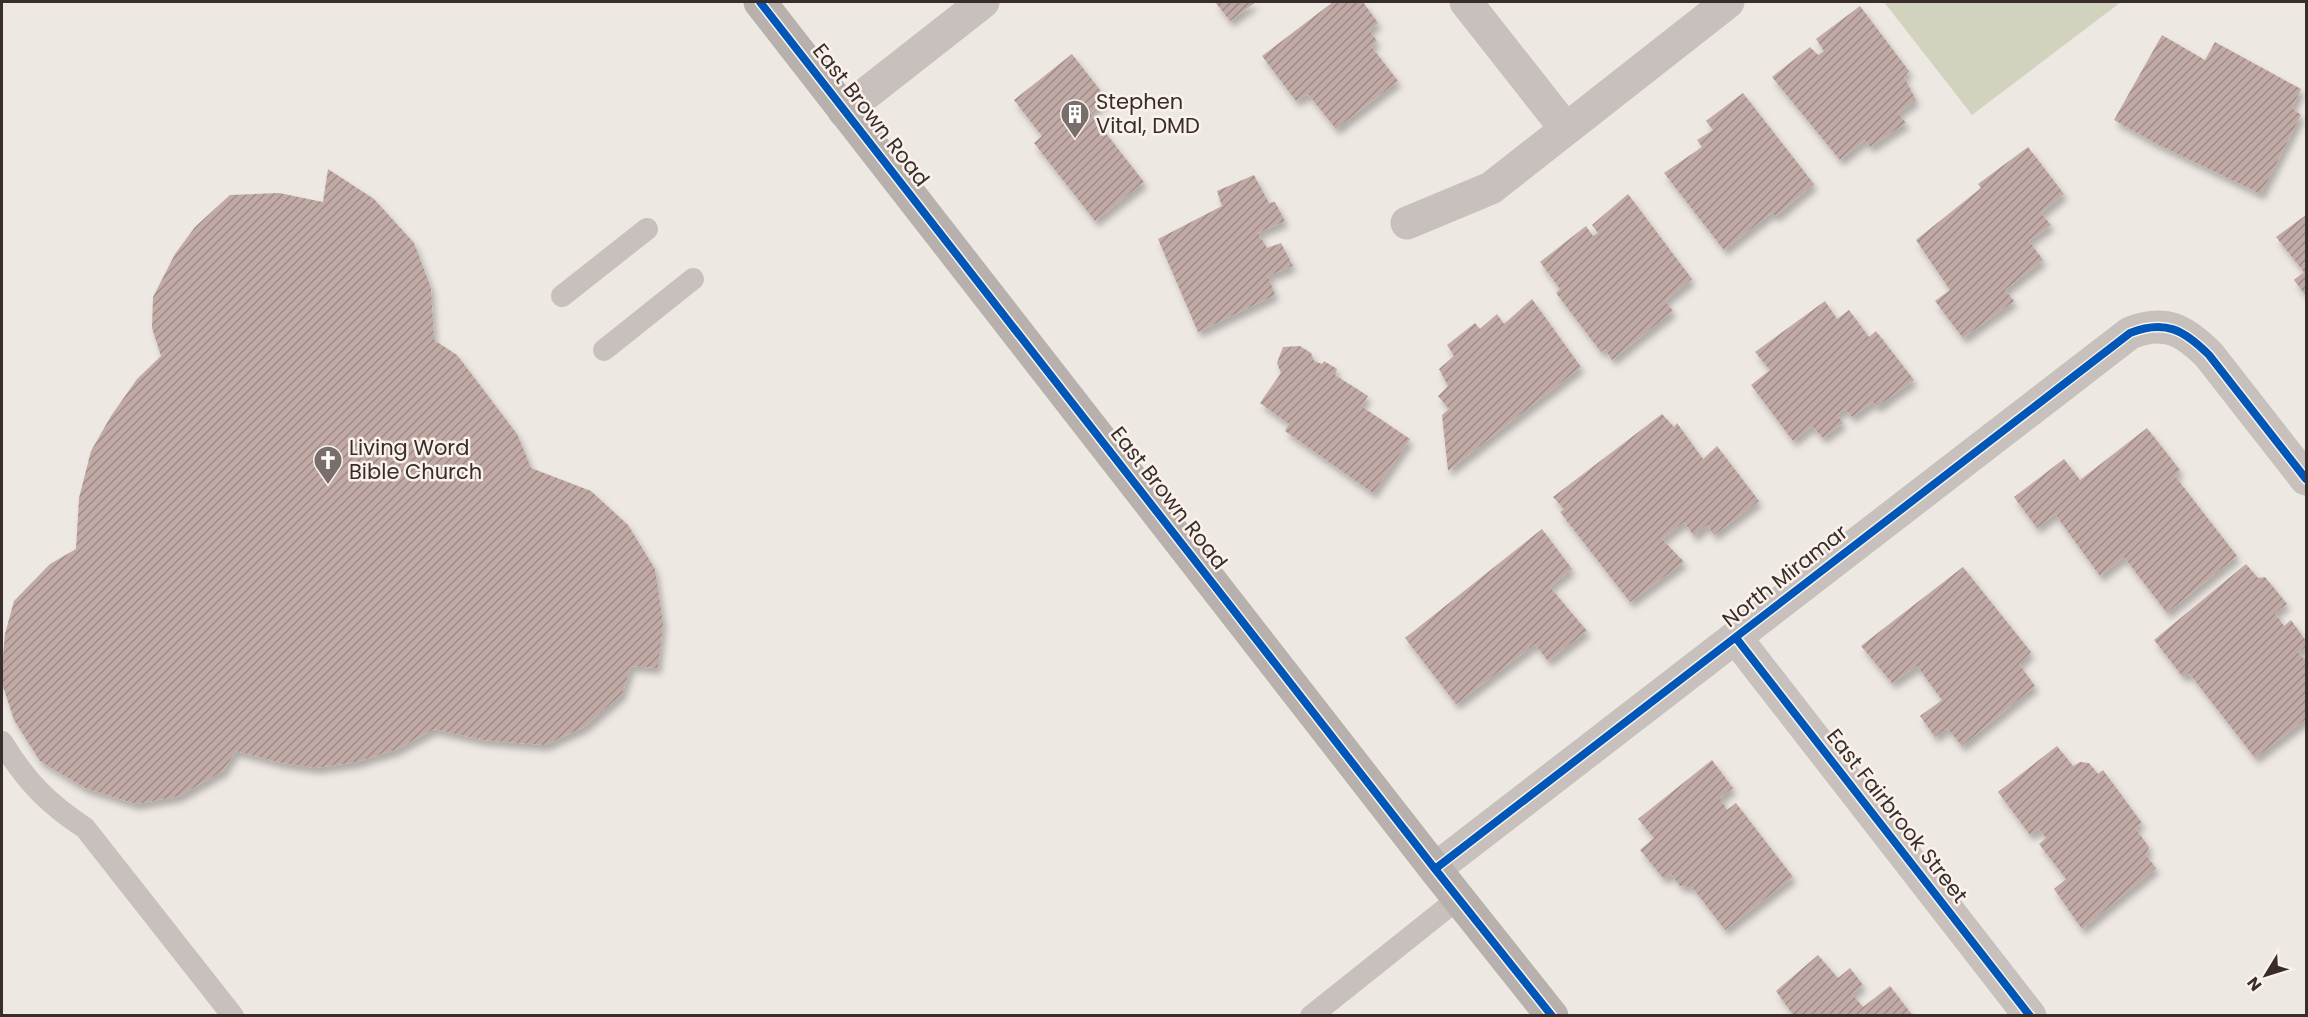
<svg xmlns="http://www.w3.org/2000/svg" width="2308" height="1017" viewBox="0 0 2308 1017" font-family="Poppins,sans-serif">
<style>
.park{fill:#d1d3be}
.building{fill:url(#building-hatch);filter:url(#shadow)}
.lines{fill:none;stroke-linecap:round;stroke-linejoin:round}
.lane{stroke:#c7c0bc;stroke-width:22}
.street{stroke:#c7c0bc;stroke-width:33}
.secondary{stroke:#b8b0ac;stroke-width:33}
.cycleway-casing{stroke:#faf2eb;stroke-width:11}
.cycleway{stroke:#0057b8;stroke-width:8}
.labels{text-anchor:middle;stroke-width:5;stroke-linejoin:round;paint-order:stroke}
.poi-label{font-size:21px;fill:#382d2a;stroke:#faf2eb;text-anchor:start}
.street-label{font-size:21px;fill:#382d2a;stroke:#faf2eb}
</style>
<defs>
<pattern id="building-hatch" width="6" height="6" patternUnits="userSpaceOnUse" patternTransform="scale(1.5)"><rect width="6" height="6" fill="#c1aaa5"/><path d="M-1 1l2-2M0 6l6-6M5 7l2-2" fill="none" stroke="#9e8b87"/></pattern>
<filter id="shadow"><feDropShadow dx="3.5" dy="6" stdDeviation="3" flood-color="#0004"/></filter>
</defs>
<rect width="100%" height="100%" fill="#eee8e3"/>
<path class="park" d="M1884 2H2121L1972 115Z"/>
<path class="building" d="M1215 2H1256L1230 21Z
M1333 2H1363L1378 23 1369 30 1377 41 1371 46 1398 81 1336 129 1308 94 1296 101 1262 56Z
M1860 6 1909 71 1904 77 1916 100 1898 113 1906 123 1870 147 1865 140 1840 160 1772 77 1810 47 1818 55 1824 51 1816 39Z
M2162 35 2205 60 2215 42 2301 89 2292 108 2301 115 2261 194 2157 144 2114 120Z
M1072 54 1107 99 1090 113 1144 182 1095 221 1034 143 1042 136 1014 100Z
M1743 93 1814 184 1776 216 1771 213 1724 250 1664 173 1702 147 1697 140 1713 130 1706 121Z
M2028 147 2064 194 2041 213 2051 225 2029 241 2043 260 2005 290 2014 301 1963 338 1935 301 1950 290 1916 240 1981 188 1978 184Z
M328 169 374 199 414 243 431 288 434 340 457 355 517 434 531 468 591 491 628 525 655 569 663 623 658 668 631 666 622 694 584 727 545 745 483 740 434 729 395 750 356 762 316 768 282 763 236 751 223 771 179 796 136 804 85 788 40 761 14 720 2 683V667L5 634 14 601 50 564 76 549 79 498 91 451 111 416 137 379 161 356 152 328 153 297 175 254 195 227 230 195 279 193 323 202Z
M1254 175 1269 203 1275 202 1285 221 1258 233 1267 248 1281 243 1293 266 1268 276 1275 295 1198 332 1158 239 1222 206 1217 191Z
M1628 194 1692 279 1665 301 1673 311 1612 360 1605 349 1601 352 1556 293 1560 289 1540 262 1586 226 1593 236 1598 233 1592 225Z
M2306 215V296L2294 280 2304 272 2276 237Z
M1532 299 1581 367 1448 471 1442 415 1449 409 1438 396 1448 386 1439 369 1454 356 1447 345 1475 323 1480 329 1497 314 1504 324Z
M1825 301 1837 319 1849 310 1869 337 1876 331 1914 380 1877 407 1873 402 1852 417 1845 409 1837 415 1843 423 1823 438 1812 426 1793 441 1751 385 1770 370 1755 352Z
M1300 346 1311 353 1314 361 1322 364 1324 361 1337 369 1335 375 1368 396 1361 406 1410 439 1373 493 1285 431 1289 424 1260 403 1281 373 1277 363 1283 347Z
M1662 414 1674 427 1677 423 1703 459 1717 446 1759 501 1714 535 1707 525 1694 536 1684 522 1662 539 1684 562 1630 602 1560 512 1564 509 1553 497Z
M2147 428 2180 470 2175 476 2237 556 2167 613 2124 557 2100 576 2055 514 2037 528 2014 497 2064 459 2080 480Z
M1542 529 1572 569 1550 587 1587 631 1548 661 1535 644 1456 704 1405 638Z
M2246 564 2258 578 2265 577 2287 604 2275 613 2284 626 2291 620 2306 641V647L2298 652 2304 659 2306 657V719L2255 758 2189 673 2183 677 2154 640Z
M1963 567 2031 652 2019 664 2035 686 1962 746 1947 728 1935 737 1920 716 1942 700 1917 666 1892 683 1861 646Z
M2057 746 2073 766 2080 762 2089 763 2098 774 2103 770 2142 823 2135 828 2149 847 2146 855 2156 868 2082 929 2054 889 2066 879 2039 844 2046 838 2039 829 2030 835 1998 792Z
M1712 760 1733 788 1720 798 1727 810 1736 803 1793 877 1725 930 1692 887 1680 886 1671 874 1664 879 1640 850 1654 838 1638 819Z
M1818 955 1838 978 1850 968 1863 985 1852 994 1863 1007 1890 986 1913 1016H1794L1776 991Z"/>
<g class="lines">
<path class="lane" d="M562 296 647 229
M604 350 693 279
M2 742C26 781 47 803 85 828L233 1016
M1311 1016 1459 898"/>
<path class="street" d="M1466 2 1565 128
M844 111 983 2
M1407 223 1491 188 1728 2
M1736 638 2030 1016
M1435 869 2130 333C2165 319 2184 330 2209 355L2306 479"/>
<path class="secondary" d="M760 2 1435 869 1552 1016"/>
<g class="cycleway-casing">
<path id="cycleway" d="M760 2 1435 869 1552 1016
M1736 638 2030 1016
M1435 869 2130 333C2165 319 2184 330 2209 355L2306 479"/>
</g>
<use href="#cycleway" class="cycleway"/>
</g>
<defs>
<g id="building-pin" transform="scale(1.5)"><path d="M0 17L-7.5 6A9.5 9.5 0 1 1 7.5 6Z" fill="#786e6b" stroke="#faf2eb"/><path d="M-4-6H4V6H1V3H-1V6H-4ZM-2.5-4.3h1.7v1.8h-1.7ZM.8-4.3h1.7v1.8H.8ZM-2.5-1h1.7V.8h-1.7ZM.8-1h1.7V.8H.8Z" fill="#fff"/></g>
<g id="church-pin" transform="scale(1.5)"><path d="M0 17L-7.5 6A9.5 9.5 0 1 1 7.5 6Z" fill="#786e6b" stroke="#faf2eb"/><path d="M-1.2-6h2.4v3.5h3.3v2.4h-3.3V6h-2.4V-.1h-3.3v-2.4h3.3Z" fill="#fff"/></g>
</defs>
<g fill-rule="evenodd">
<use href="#building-pin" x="1075" y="114"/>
<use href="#church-pin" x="328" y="460"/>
</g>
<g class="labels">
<g class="poi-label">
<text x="1096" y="109">Stephen<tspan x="1096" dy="24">Vital, DMD</tspan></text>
<text x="349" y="455">Living Word<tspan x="349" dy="24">Bible Church</tspan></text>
</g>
<g class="street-label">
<text transform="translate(871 115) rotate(52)" y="7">East Brown Road</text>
<text transform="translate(1169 498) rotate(52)" y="7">East Brown Road</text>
<text transform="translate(1785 576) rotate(-38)" y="7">North Miramar</text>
<text transform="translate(1897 816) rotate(52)" y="7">East Fairbrook Street</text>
</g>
</g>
<rect width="2308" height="1017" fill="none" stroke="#382d2a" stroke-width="6"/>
<g transform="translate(2266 975) rotate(232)" stroke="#faf2eb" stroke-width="4.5" paint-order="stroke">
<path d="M0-4.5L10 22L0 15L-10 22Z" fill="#382d2a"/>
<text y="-9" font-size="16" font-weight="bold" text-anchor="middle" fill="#382d2a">N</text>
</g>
</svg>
